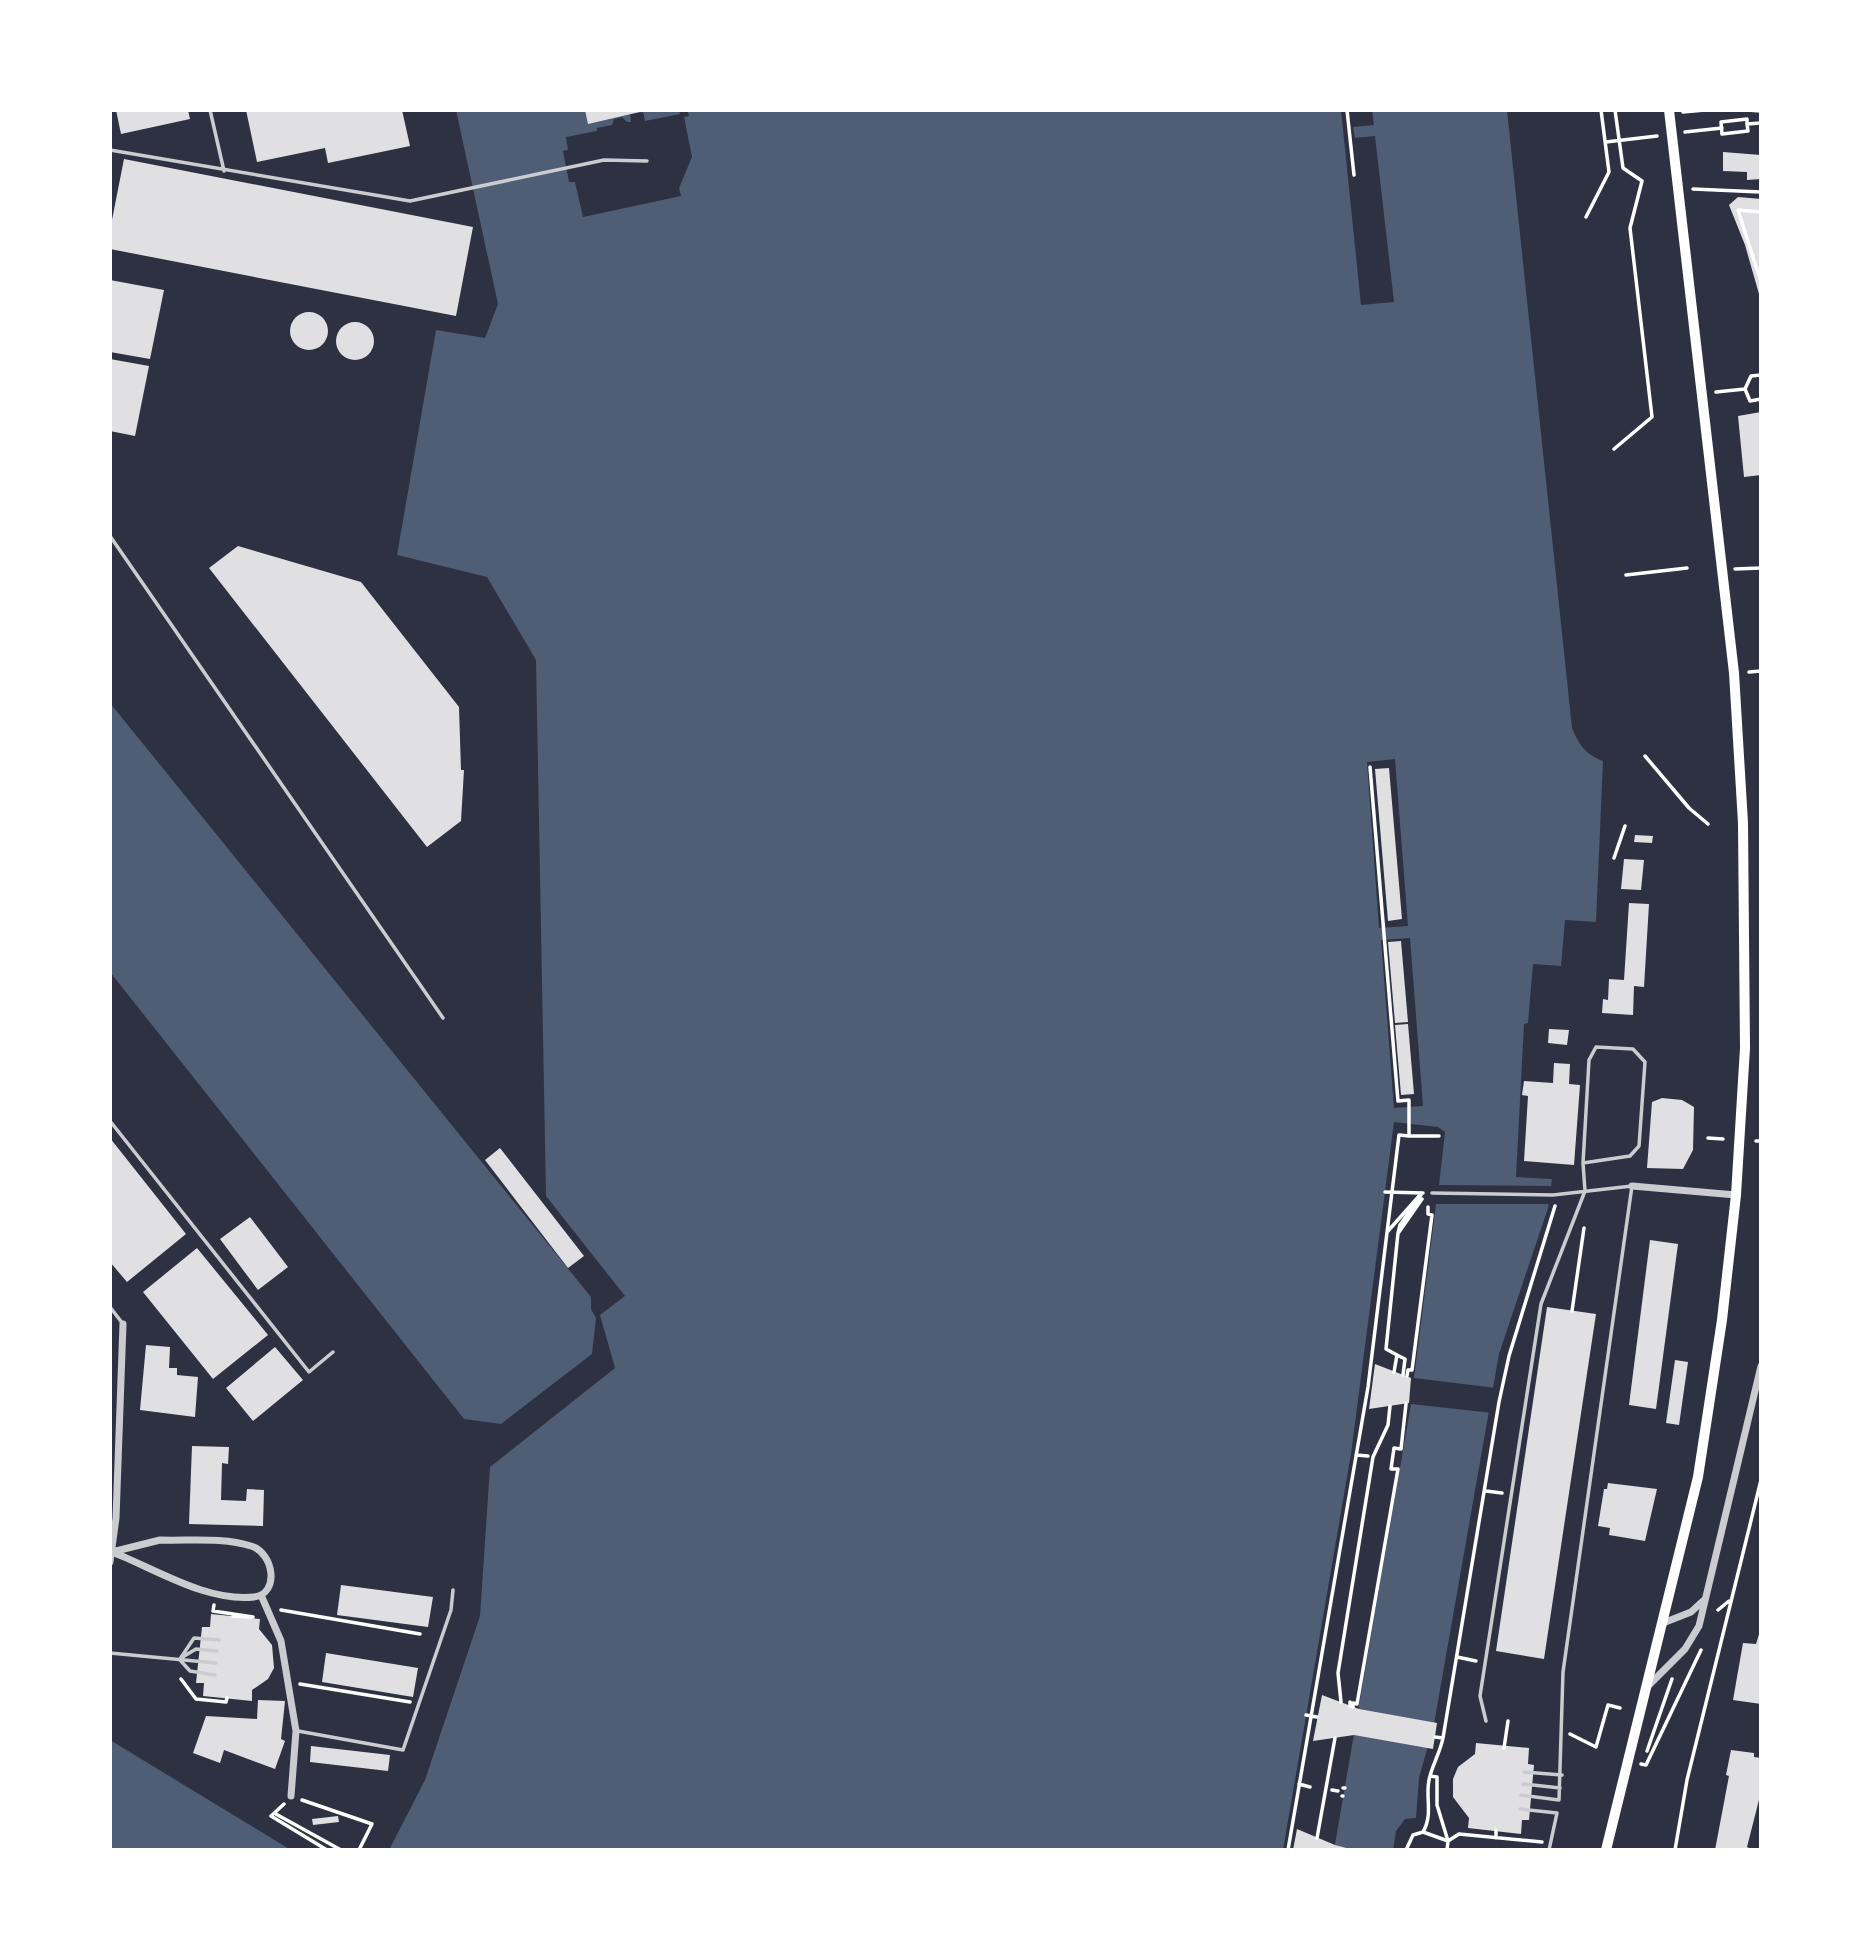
<svg xmlns="http://www.w3.org/2000/svg" width="1871" height="1960" viewBox="0 0 1871 1960" font-family="Manrope,sans-serif">
<style>
.water{fill:#4f5d75}
.pier{fill:#2d3142}
.building{fill:#e0e0e3}
.lines{fill:none;stroke-linecap:round;stroke-linejoin:round}
.path{stroke:#fff;stroke-width:3.5}
.service{stroke:#caccd0;stroke-width:3.5}
.minor{stroke:#caccd0;stroke-width:7}
.secondary{stroke:#fff;stroke-width:10}
</style>
<rect width="100%" height="100%" fill="#2d3142"/>
<path class="water" d="M456 110H1507L1572 728C1579 745 1585 754 1603 761L1596 922 1565 920 1561 966 1533 964 1528 1023 1524 1024 1516 1177 1552 1179 1548 1208 1499 1354 1434 1724 1419 1778 1416 1818 1405 1819 1396 1831 1393 1850H389L425 1780 480 1616 490 1467 615 1368 600 1315 625 1296 546 1196 536 660 487 577 397 555 436 330 485 338 498 304Z
M110 703 591 1297V1309L596 1318 592 1354 501 1424 464 1419 110 972Z
M110 1740 291 1850H110Z"/>
<path class="pier" d="M679 110H687L689 116 684 117 692 157 679 188 681 196 583 217 575 182H569L563 151 568 150 566 137 597 131V128L612 125 614 119 622 117 627 122H631L630 114 643 112 645 121 680 114Z
M1341 110H1372L1374 125 1353 127 1355 138 1375 136 1394 302 1361 305Z
M1395 759 1408 926 1379 928 1367 762Z
M1410 938 1423 1106 1394 1108 1381 940Z
M1394 1122 1438 1127 1445 1132 1439 1185 1553 1186 1552 1204H1436L1414 1378 1496 1388 1493 1413 1411 1404 1334 1850H1283L1351 1454Z"/>
<path class="building" d="M116 110H188L190 119 121 134Z
M246 110H402L410 146 328 163 325 148 257 162Z
M585 110H644V111L588 124Z
M1723 152 1761 155V179L1747 180V172L1723 171Z
M124 159 473 227 456 316 110 249V230Z
M1738 197 1761 199V301L1745 245 1729 205Z
M110 280 164 290 150 359 110 352Z
M290 331a19 19 0 1 1 38 0a19 19 0 1 1-38 0Z
M336 341a19 19 0 1 1 38 0a19 19 0 1 1-38 0Z
M110 359 149 366 135 436 110 431Z
M1761 412V475L1744 477 1738 416Z
M238 546 361 582 459 707 461 770H464L461 821 427 847 209 568Z
M1389 768 1402 919 1388 921 1375 769Z
M1635 835 1653 836 1652 843 1634 842Z
M1624 859 1644 860 1641 890 1621 889Z
M1629 903 1649 904 1644 987 1634 986 1633 1015 1602 1013 1603 999 1608 1000 1609 979 1624 980Z
M1401 941 1408 1022 1395 1023 1388 942Z
M1408 1024 1414 1094 1401 1095 1395 1025Z
M1549 1029 1569 1030 1567 1045 1548 1043Z
M1554 1063 1570 1064 1569 1084 1580 1085 1574 1165 1524 1161 1528 1096 1522 1095 1524 1081 1553 1083Z
M1662 1098 1682 1100 1694 1107 1693 1150 1683 1169 1647 1168 1652 1102Z
M110 1138 186 1234 127 1282 110 1262Z
M500 1148 584 1256 568 1268 485 1160Z
M250 1217 288 1267 258 1290 220 1239Z
M1650 1240 1678 1244 1656 1409 1629 1405Z
M197 1248 268 1335 213 1379 143 1292Z
M1547 1307 1596 1314 1544 1659 1496 1651Z
M146 1345 170 1347 169 1368H177V1375L198 1377 195 1417 140 1410Z
M275 1347 303 1380 253 1421 226 1388Z
M1675 1360 1688 1362 1679 1425 1666 1423Z
M1375 1364 1411 1378 1409 1403 1369 1409Z
M192 1446 229 1447 228 1464 222 1463 221 1500 246 1501 247 1489 264 1490 263 1526 189 1524Z
M1608 1483 1657 1489 1645 1541 1609 1535 1610 1528 1598 1526 1604 1489H1607Z
M341 1585 433 1597 428 1627 337 1615Z
M211 1614 260 1619 259 1629 272 1645 274 1668 268 1679 252 1690V1701L203 1696 204 1683H196L202 1627H210Z
M1761 1628V1704L1733 1700 1743 1643 1756 1644Z
M326 1653 418 1668 413 1697 322 1682Z
M1322 1695 1359 1709 1437 1723 1433 1749 1354 1735 1313 1741Z
M258 1700 285 1701 281 1739 285 1741 275 1769 224 1750 220 1763 193 1753 206 1716 257 1719Z
M1476 1743 1529 1748 1528 1764 1534 1765 1529 1820H1522L1521 1834 1468 1828 1469 1818 1453 1797V1779L1458 1767 1475 1754Z
M311 1746 390 1755 388 1771 310 1762Z
M1731 1750 1754 1753V1757L1761 1758V1792L1747 1847 1753 1850H1715L1729 1776 1726 1775Z
M338 1816 339 1822 313 1825 312 1819Z
M1297 1829 1335 1845 1354 1850H1293Z"/>
<g class="lines">
<path class="path" d="M1347 110 1354 175
M1747 110 1761 111
M1683 112 1705 110
M1747 124 1748 131 1722 134 1721 122 1747 119V124L1761 123
M1685 132 1722 128
M1606 142 1657 136
M1693 189 1761 192
M1761 212 1738 210 1761 282
M1586 217 1609 172 1601 110
M1761 375 1751 376 1745 389 1750 401 1761 399
M1716 392 1745 389
M1614 449 1652 417 1630 228 1642 181 1623 168 1615 110
M1735 569 1761 568
M1626 575 1687 568
M1749 672 1761 671
M1645 756 1689 808 1708 824
M1614 858 1625 826
M1409 1136H1439
M1708 1138 1723 1139
M1756 1141H1761
M1385 1192 1423 1193
M1388 1231 1420 1195
M1399 1232 1422 1199
M1572 1311 1584 1228
M1397 1355 1405 1359 1403 1375
M1394 1372 1397 1355 1386 1349 1398 1233 1400 1225 1421 1195
M1407 1376 1408 1370H1412L1432 1215 1428 1214V1207
M1356 1455 1368 1456
M1486 1491 1502 1493
M214 1605 213 1611 253 1617 233 1616
M281 1610 420 1634
M1718 1610 1729 1601
M1457 1657 1476 1661
M181 1679 196 1699 226 1702 227 1698
M300 1684 410 1702
M1341 1702 1338 1673 1373 1457 1388 1425 1390 1406
M1350 1706V1702
M1353 1707V1703L1357 1704 1398 1469H1391L1394 1448 1401 1449 1406 1404
M1306 1715 1317 1717
M1570 1734 1596 1747 1608 1705 1620 1708
M1435 1737 1443 1738
M1504 1748 1508 1721
M1647 1751 1672 1679
M1641 1764 1646 1765 1701 1650
M1430 1776 1437 1777V1805L1448 1841 1459 1834 1542 1842
M1299 1784 1310 1787
M1343 1788H1345
M1332 1790 1338 1791
M1342 1796H1343
M302 1800 372 1824 359 1850
M284 1804 271 1816 327 1850
M274 1813 341 1850
M1317 1838 1335 1738
M1496 1838V1830
M1288 1850 1368 1387 1399 1135 1409 1136V1100L1398 1101 1370 767
M1406 1850 1413 1835 1423 1832
M1447 1850 1448 1841 1423 1832C1434 1813 1424 1795 1430 1776 1434 1762 1440 1752 1443 1738L1499 1402 1509 1356 1555 1206
M1675 1850 1687 1780 1761 1480"/>
<path class="service" d="M210 110 224 171
M110 150 410 201 604 160 647 161
M110 536 443 1018
M110 1121 309 1372 333 1352
M1432 1193 1553 1195 1632 1186 1563 1672 1559 1800 1521 1795
M110 1307 123 1324
M110 1653 216 1663
M181 1658 196 1649 217 1651
M180 1659 194 1638 219 1640
M180 1660 190 1671 215 1675
M1486 1721 1480 1696 1541 1304 1585 1191 1583 1163 1589 1060 1596 1047 1633 1049 1645 1062 1639 1146 1630 1156 1583 1163
M298 1731 403 1750 451 1610 453 1590
M1524 1772 1562 1775
M1523 1784 1560 1788
M1520 1809 1557 1813 1549 1850"/>
<path class="minor" d="M1632 1186 1736 1195
M160 1540C189 1541 223 1537 251 1546 274 1553 280 1594 254 1597 206 1602 156 1569 112 1552Z
M110 1562 116 1518 123 1324
M261 1595 281 1641 296 1731 291 1796
M1663 1623 1691 1612 1703 1601
M1648 1686 1685 1649 1699 1626 1761 1366"/>
<path class="secondary" d="M1606 1850 1698 1477 1722 1320 1736 1195 1745 1048 1743 823 1734 673 1669 110"/>
</g>
<rect width="1871" height="1960" fill="none" stroke="#ffffff" stroke-width="224"/>
</svg>
